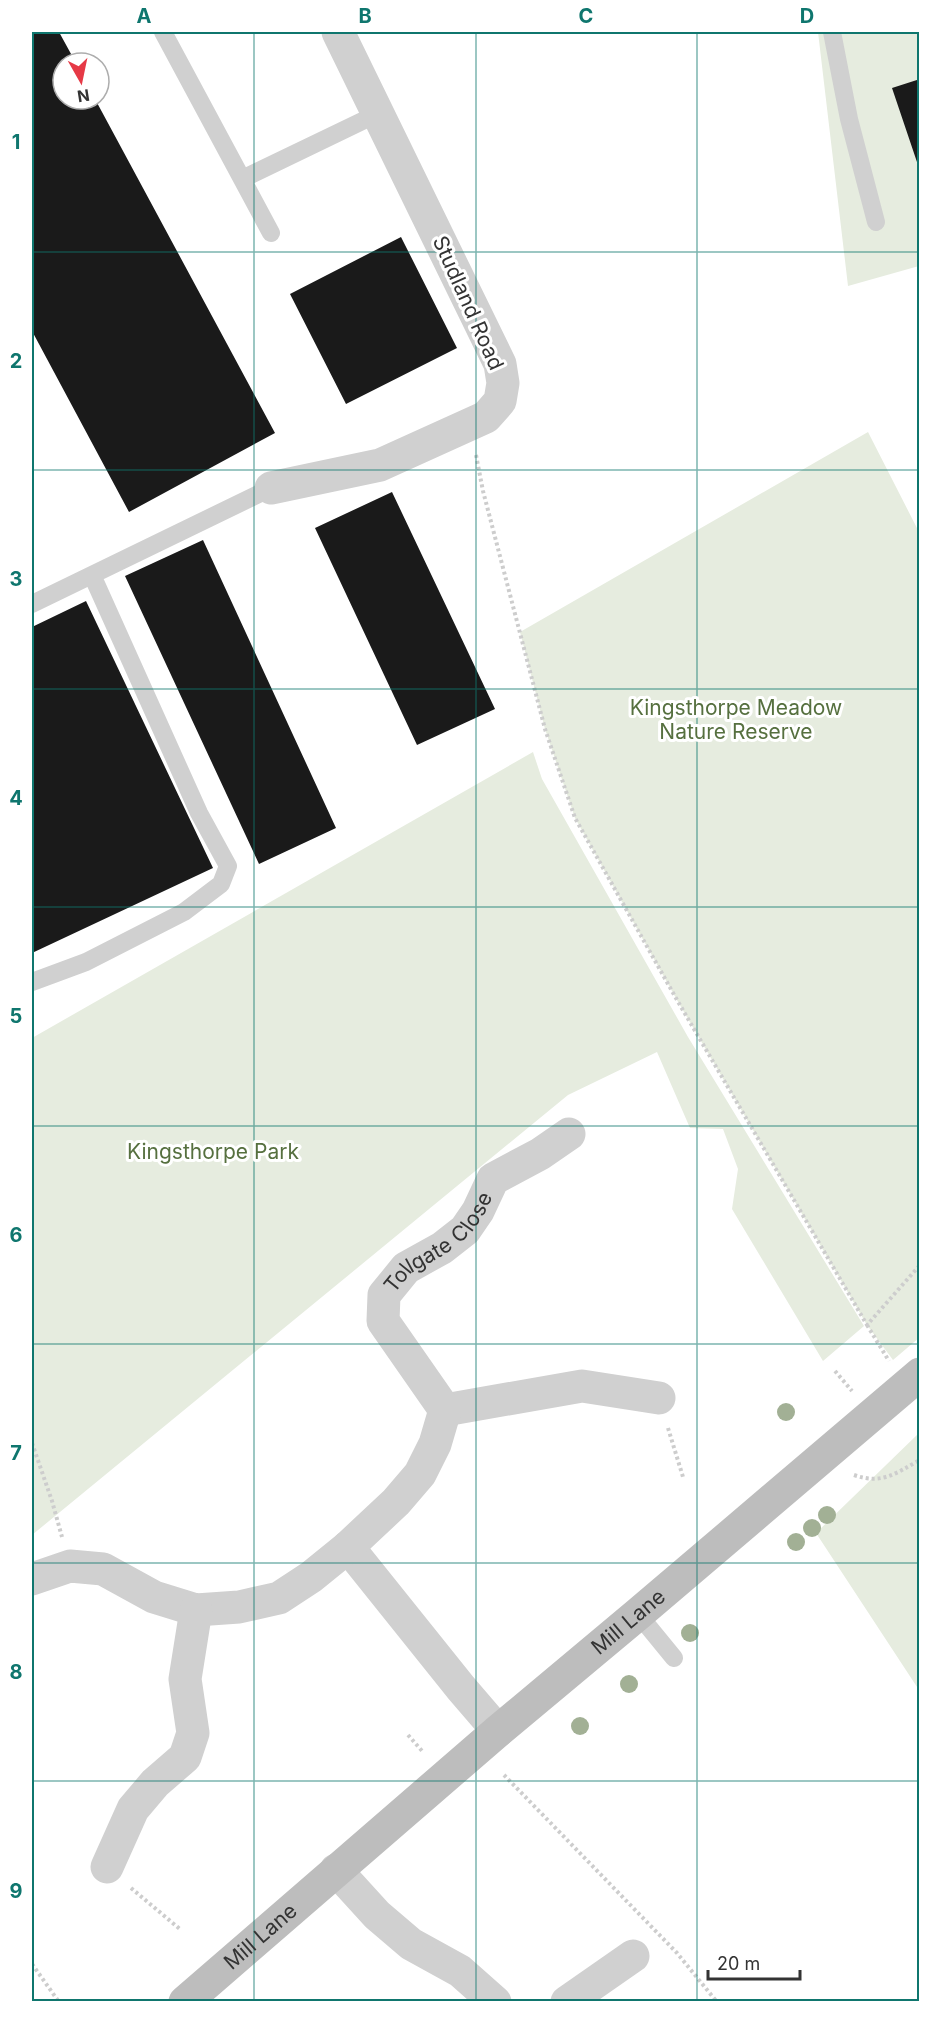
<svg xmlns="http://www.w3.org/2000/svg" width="951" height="2033" viewBox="0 0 951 2033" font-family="Inter,sans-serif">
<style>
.green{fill:#e6ecdf}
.building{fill:#1a1a1a}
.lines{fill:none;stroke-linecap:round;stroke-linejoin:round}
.path{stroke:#cdcdcd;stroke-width:4;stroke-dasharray:3 3;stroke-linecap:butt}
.lane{stroke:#d0d0d0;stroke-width:18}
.street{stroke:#d0d0d0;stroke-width:33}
.secondary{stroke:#bdbdbd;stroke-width:33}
.tree{fill:#a2b095}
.grid{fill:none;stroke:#0f766e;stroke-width:1.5;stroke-opacity:0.55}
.labels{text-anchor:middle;stroke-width:6;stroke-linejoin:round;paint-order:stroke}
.street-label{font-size:21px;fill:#333;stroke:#fff}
.park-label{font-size:21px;fill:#56703f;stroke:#fff}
.neatline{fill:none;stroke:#0f766e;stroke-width:2}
.grid-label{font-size:20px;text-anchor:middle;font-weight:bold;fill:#0f766e}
</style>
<rect width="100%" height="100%" fill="#fff"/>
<path class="green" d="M818 32H919V266L848 286Z
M868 432 920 534V1337L893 1360 867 1325 677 1000 575 818 545 729 520 632Z
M533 752 542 779 688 1037 864 1326 823 1361 732 1209 738 1169 723 1129 690 1128 657 1052 568 1095 32 1535V1038Z
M919 1433V1690L816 1533Z"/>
<path class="building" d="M32 32H59L76 63H63V99H95L275 433 129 512 32 331Z
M920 79V168H919L892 88Z
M401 237 457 348 346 404 290 294Z
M392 492 495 709 417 745 315 528Z
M203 540 336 828 259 864 125 576Z
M86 601 213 868 32 953V627Z"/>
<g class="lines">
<path class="path" d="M476 455 483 491 545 729 575 818 677 1000 867 1325 920 1265
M867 1325 889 1361
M835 1371 852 1391
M668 1428 683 1477
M32 1443 52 1501 62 1537
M854 1475C882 1485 896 1473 920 1460
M408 1735 423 1752
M504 1775 677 1953 717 2002
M131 1888 181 1930
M32 1964 59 2002"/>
<path class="lane" d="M163 32 271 233
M832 32 849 119 876 222
M242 179 379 113
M32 604 271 488
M32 982 86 962 184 912 221 884 228 866 199 813 92 575
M638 1614 674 1658"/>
<g class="street">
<path d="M271 488 380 465 486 417 500 401 503 383 500 364 338 32"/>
<path d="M445 1410 582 1386 659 1398"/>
<path d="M348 1547 461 1688 498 1731"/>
<path id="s1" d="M32 1579 70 1566 103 1569 154 1597 196 1610 239 1607 279 1598 311 1577 348 1547 396 1502 420 1474 435 1444 445 1410 383 1321 384 1295 406 1268 442 1248 465 1230 478 1211 493 1179 540 1154 569 1134"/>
<path d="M107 1867 133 1809 155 1783 185 1757 193 1733 185 1679 196 1610"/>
<path d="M336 1870 377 1915 411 1944 460 1971 495 2002"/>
<path d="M567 2002 633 1956"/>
</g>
<path class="secondary" id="s2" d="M185 2002 498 1731 638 1614 920 1374"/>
</g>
<g class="tree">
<circle cx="786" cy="1412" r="9"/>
<circle cx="827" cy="1515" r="9"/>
<circle cx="812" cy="1528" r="9"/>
<circle cx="796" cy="1542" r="9"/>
<circle cx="690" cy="1633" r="9"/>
<circle cx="629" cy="1684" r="9"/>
<circle cx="580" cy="1726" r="9"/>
</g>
<path class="grid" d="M254 32V2002M476 32V2002M697 32V2002M32 252H920M32 470H920M32 689H920M32 907H920M32 1126H920M32 1344H920M32 1563H920M32 1781H920"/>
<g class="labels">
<g class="street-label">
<text transform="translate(468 303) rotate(66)" y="7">Studland Road</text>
<text dy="7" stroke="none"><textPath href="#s1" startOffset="729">Tollgate Close</textPath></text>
<text dy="7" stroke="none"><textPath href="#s2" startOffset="584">Mill Lane</textPath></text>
<text dy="7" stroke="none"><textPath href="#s2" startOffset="100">Mill Lane</textPath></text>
</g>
<g class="park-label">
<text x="736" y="715">Kingsthorpe Meadow<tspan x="736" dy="24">Nature Reserve</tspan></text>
<text x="213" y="1159">Kingsthorpe Park</text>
</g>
</g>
<rect width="951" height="2033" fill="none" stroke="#ffffff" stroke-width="66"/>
<g transform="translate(81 81) rotate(171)"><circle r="28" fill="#ffffff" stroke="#adadad" stroke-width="1.5"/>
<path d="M0-4.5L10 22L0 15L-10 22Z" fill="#e63946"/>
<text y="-9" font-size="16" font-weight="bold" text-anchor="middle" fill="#333333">N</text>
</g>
<path d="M708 1970v9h92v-9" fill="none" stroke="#333333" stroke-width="3"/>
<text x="717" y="1970" font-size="18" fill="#333333" stroke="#ffffff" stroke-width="4.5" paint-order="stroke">20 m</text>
<rect x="33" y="33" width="885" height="1967" class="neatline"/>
<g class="grid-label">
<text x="144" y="23">A</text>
<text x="365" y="23">B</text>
<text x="586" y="23">C</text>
<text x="807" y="23">D</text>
<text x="16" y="149">1</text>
<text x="16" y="368">2</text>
<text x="16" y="586">3</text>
<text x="16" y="805">4</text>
<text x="16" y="1023">5</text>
<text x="16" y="1242">6</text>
<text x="16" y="1460">7</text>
<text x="16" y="1679">8</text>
<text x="16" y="1898">9</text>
</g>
</svg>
